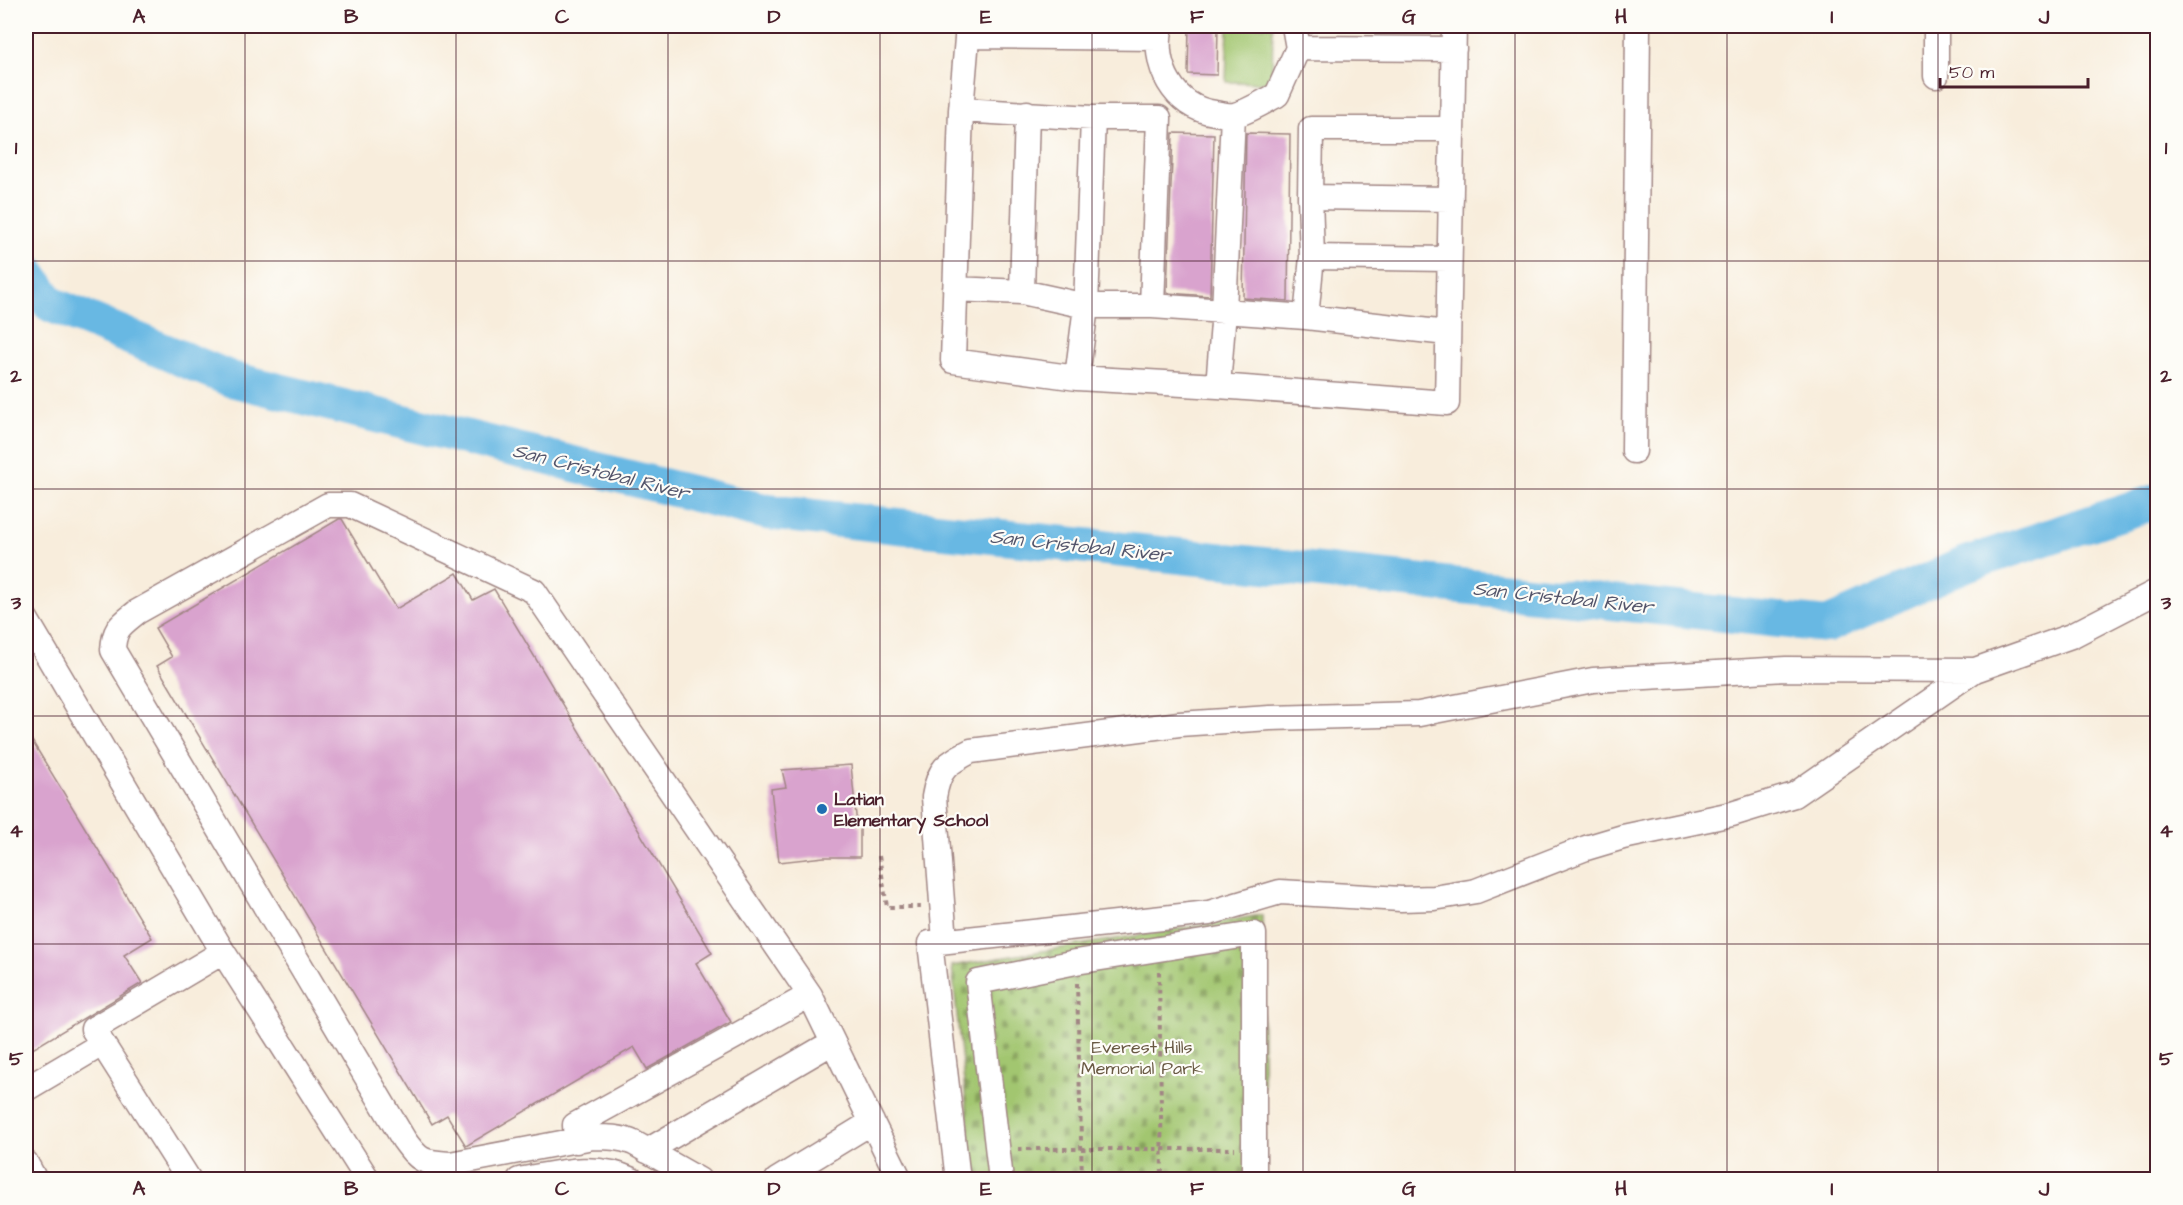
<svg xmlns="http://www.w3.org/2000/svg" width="2183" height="1205" viewBox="0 0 2183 1205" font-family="'Architects Daughter',sans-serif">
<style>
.cemetery{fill:url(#cemetery-stones);stroke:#76724e;stroke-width:1.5}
.pitch{fill:#a2c670;stroke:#76724e;stroke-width:1.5}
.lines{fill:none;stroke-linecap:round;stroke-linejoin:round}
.river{stroke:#68b8e3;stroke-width:36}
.building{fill:#d9a3ce}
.minor-casing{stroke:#a18684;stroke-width:27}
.path{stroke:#a18684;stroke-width:4;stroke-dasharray:4.5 4.5;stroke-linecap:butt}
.minor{stroke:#fff;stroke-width:24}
.grid{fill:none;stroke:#4a1f2b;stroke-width:1.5;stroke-opacity:0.55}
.poi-dot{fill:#1f6fb2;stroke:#fdfcf7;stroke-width:2}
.labels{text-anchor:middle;stroke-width:4.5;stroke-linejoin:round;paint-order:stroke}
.poi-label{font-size:18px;font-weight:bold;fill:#4a1f2b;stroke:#fdfcf7;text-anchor:start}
.park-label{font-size:18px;fill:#695943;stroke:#fdfcf7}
.water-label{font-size:20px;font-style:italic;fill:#54556b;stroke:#fdfcf7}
.neatline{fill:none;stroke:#4a1f2b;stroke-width:2}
.grid-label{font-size:20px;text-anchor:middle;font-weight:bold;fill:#4a1f2b}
</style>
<defs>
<pattern id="cemetery-stones" width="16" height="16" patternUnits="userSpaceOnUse" patternTransform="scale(1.5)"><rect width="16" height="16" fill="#a2c670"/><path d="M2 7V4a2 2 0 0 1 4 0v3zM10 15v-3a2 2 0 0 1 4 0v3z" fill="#86a05c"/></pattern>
</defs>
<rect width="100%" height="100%" fill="#fdfcf7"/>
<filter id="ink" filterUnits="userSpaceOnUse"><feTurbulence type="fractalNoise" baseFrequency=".0167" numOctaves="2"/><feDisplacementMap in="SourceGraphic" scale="12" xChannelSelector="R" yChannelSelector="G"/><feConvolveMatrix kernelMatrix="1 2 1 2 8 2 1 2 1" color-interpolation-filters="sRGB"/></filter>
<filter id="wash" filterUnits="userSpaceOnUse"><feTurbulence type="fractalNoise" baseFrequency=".008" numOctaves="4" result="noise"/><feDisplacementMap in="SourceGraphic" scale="24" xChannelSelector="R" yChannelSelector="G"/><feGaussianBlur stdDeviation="1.35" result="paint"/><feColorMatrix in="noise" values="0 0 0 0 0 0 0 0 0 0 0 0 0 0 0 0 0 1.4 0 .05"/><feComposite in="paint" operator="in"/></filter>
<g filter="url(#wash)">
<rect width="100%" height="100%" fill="#f8eddc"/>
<path class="cemetery" d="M1262 915 1264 1179H974L952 966Z"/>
<path class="pitch" d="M1228 26H1273L1272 83 1226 82Z"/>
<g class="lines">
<path class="river" d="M26 270 50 304 231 379 767 512 1827 625 1966 564 2158 501"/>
</g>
<g id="blocks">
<path class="building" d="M1189 26H1218L1217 75 1188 74Z
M1173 133 1214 134 1210 296 1167 293Z
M1246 133 1290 134 1288 301 1243 298Z
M339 519H342L396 609 457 573 473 600 494 589 712 953 696 963 731 1022 647 1069 634 1047 466 1146 447 1115 432 1124 157 666 172 657 155 628Z
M26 731 152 938 124 955 142 983 26 1053Z
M851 765 857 826H860V857H824L779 862 771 789 786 787 782 770Z"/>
</g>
</g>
<g filter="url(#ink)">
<use href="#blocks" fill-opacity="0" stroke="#a18684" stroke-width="1.5"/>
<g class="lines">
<g class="minor-casing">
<path id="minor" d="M968 26 961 110 953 361 1077 378 1218 386 1447 403 1454 26
M1161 26C1151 64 1174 108 1215 113 1221 114 1229 116 1234 115 1246 113 1265 101 1277 95L1298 48 1294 26
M1936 26V76
M967 36 1158 38
M1298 48 1454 49
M961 110 1093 118H1159L1152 306
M1310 197 1451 199
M1312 257 1448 259
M955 289 1022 292 1086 306H1152L1224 311 1306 317 1447 333
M1022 292 1027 113
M1306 317 1312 257 1310 197 1311 129H1451
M1077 378 1086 306 1093 118
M1218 386 1224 311 1233 115
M1634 451 1638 26
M26 619 223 952 368 1180
M945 941 934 797C939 768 946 764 971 751L1179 724 1270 718 1419 714 1593 680 1786 669 1975 670
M26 1089 102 1044
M576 1141 575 1125 810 995
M647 1151 833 1042
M26 1163 35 1180
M189 1180 93 1029 223 952
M519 1180C558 1173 595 1162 632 1180
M699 1180 634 1143C620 1137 607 1137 593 1137L450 1164C423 1162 420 1162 404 1140L113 650C114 628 121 625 137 612L328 505H350L534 591 810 995 900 1180
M777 1180 872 1122
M958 1180 930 943 1209 913 1280 892 1401 899 1434 898 1476 891 1586 848 1623 837 1732 814 1794 795 1975 670 2071 636 2158 591
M1001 1180 978 982 1076 962 1254 934V1180"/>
</g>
<path class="path" d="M879 856 887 907H922
M1159 971 1162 1180
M1077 983 1082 1180
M1018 1149H1235"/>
<use href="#minor" class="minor"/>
</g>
</g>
<path class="grid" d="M245 26V1180M456 26V1180M668 26V1180M880 26V1180M1092 26V1180M1303 26V1180M1515 26V1180M1727 26V1180M1938 26V1180M26 261H2158M26 489H2158M26 716H2158M26 944H2158"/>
<circle class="poi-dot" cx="822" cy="809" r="6"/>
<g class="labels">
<g class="poi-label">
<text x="834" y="805">Latian<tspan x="834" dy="21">Elementary School</tspan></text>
</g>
<g class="park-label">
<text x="1142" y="1053">Everest Hills<tspan x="1142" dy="21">Memorial Park</tspan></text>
</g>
<g class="water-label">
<text transform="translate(601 471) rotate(14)" y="7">San Cristobal River</text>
<text transform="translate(1080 545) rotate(6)" y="7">San Cristobal River</text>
<text transform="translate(1563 597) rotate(6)" y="7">San Cristobal River</text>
</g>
</g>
<rect width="2183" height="1205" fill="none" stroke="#fdfcf7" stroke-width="66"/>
<path d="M1940 78v9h148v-9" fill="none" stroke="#4a1f2b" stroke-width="3"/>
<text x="1949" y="78" font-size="18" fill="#4a1f2b" stroke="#fdfcf7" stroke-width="4.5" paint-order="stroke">50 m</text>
<rect x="33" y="33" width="2117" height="1139" class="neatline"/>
<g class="grid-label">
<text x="139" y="23">A</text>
<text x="351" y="23">B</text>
<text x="562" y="23">C</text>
<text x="774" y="23">D</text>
<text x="986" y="23">E</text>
<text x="1197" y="23">F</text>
<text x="1409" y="23">G</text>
<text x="1621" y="23">H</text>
<text x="1832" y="23">I</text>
<text x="2044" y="23">J</text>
<text x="16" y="154">1</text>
<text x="2166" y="154">1</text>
<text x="16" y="382">2</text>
<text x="2166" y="382">2</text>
<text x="16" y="609">3</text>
<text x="2166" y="609">3</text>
<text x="16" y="837">4</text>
<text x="2166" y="837">4</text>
<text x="16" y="1065">5</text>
<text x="2166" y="1065">5</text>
<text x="139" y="1195">A</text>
<text x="351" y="1195">B</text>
<text x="562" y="1195">C</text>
<text x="774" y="1195">D</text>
<text x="986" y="1195">E</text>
<text x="1197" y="1195">F</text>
<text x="1409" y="1195">G</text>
<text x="1621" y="1195">H</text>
<text x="1832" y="1195">I</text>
<text x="2044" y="1195">J</text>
</g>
</svg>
